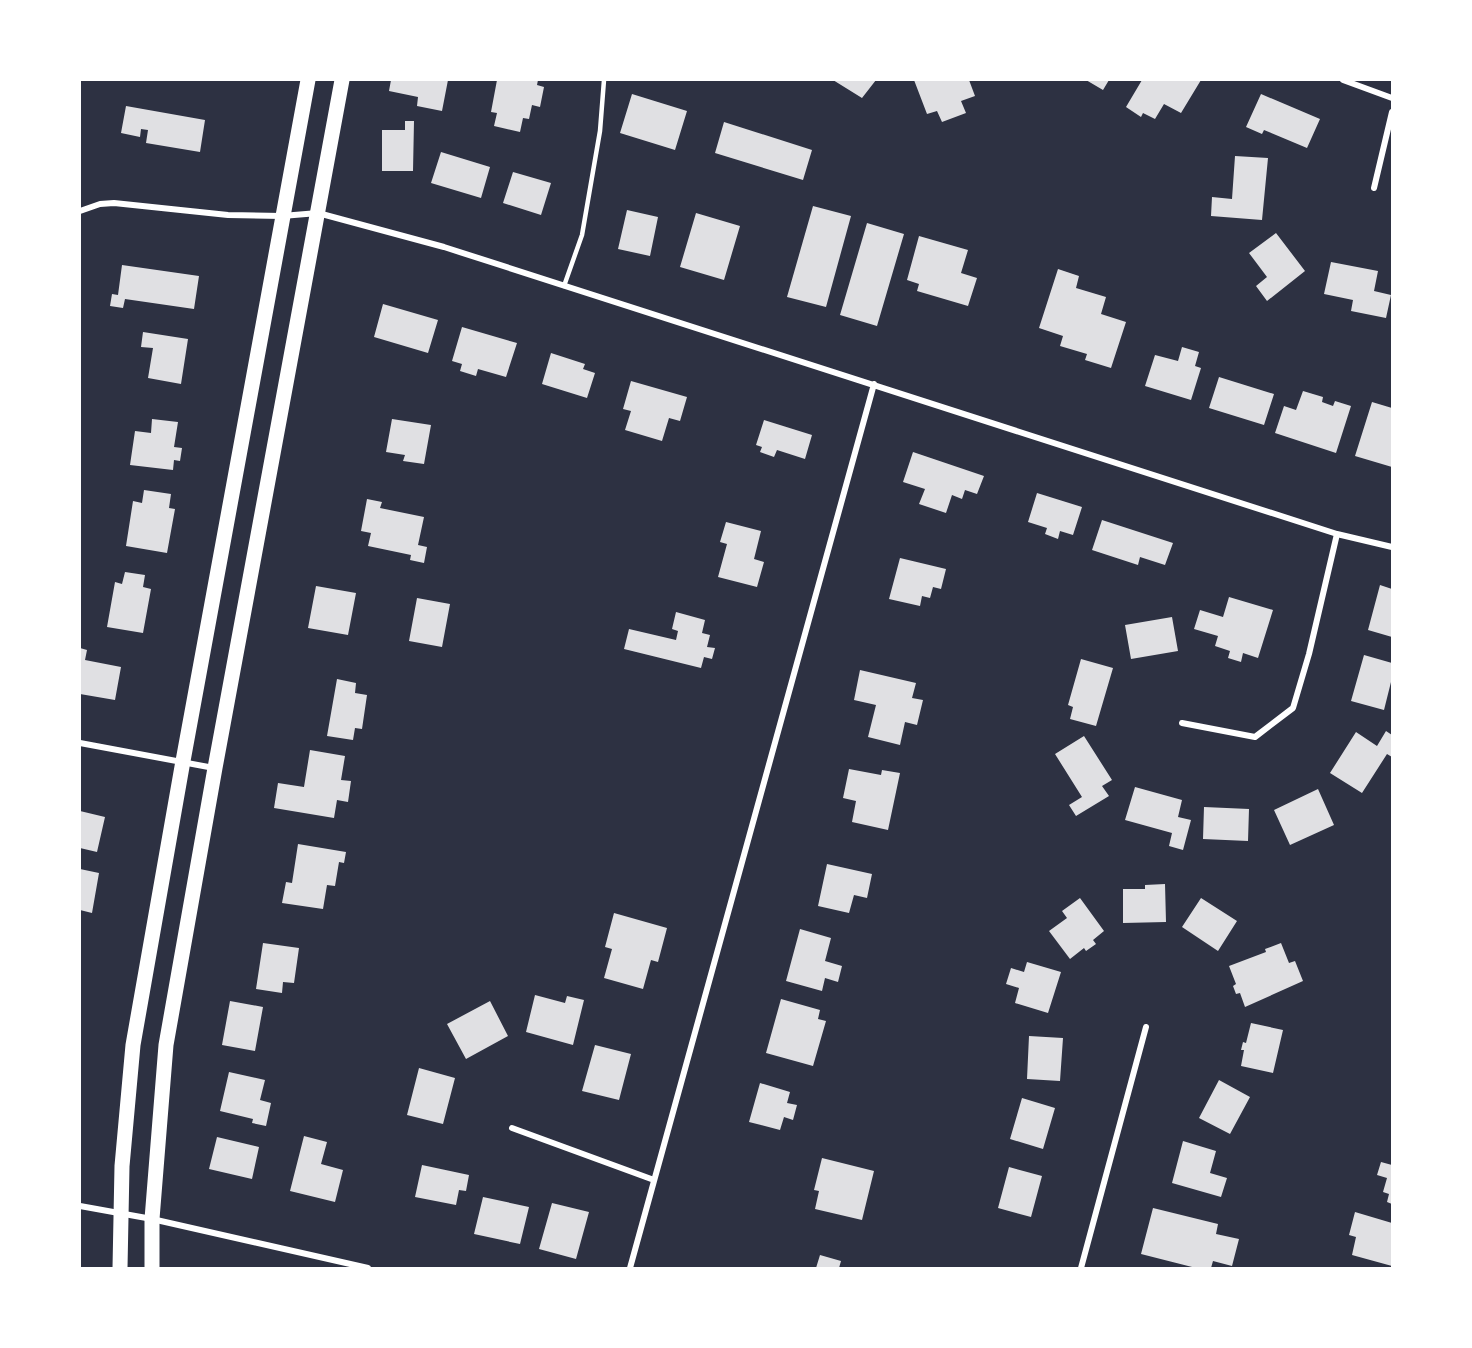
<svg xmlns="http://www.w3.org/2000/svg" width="1472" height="1348" viewBox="0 0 1472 1348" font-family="Commissioner,sans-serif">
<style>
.building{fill:#e0e0e3}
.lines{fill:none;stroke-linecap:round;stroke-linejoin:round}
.service{stroke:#fff;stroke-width:4.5}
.minor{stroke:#fff;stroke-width:6}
.primary{stroke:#fff;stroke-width:15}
</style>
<rect width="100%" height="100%" fill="#2d3142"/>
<path class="building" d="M391 80H448L442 111 417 106 418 97 389 91Z
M497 80H538L537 85 544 87 540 107 532 105 529 119 523 118 520 132 494 126 497 113 491 112Z
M833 80H876L862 98Z
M914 80H969L975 96 961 101 966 113 942 122 937 111 927 114Z
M1086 80H1109L1103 90Z
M1142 80H1201L1181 113 1164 104 1155 119 1143 113 1141 117 1126 107Z
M632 94 687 111 675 150 620 133Z
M1261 94 1320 119 1307 148 1264 130 1262 134 1246 127Z
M126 106 205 120 200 152 146 143 148 130 141 129 140 137 121 133Z
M405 121H414L413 171H382V130H405Z
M724 122 812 150 803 180 715 153Z
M441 152 490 167 481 198 431 183Z
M1235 156 1268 158 1262 220 1211 216 1212 197 1232 199Z
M513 172 551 183 541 215 503 203Z
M813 206 851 216 826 307 787 297Z
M627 210 658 217 650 256 618 249Z
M696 213 740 226 724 280 680 267Z
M867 223 904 234 877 326 840 315Z
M1276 233 1305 271 1267 301 1256 286 1267 277 1249 253Z
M919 236 968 250 961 273 977 278 968 306 917 291 919 284 907 280Z
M1331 262 1378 271 1374 291 1391 295 1386 318 1351 311 1353 300 1324 294Z
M122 265 199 276 194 309 125 299 123 308 110 306 112 294 118 295Z
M1058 269 1079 276 1076 288 1106 297 1101 314 1126 322 1111 368 1085 360 1087 354 1060 346 1063 336 1039 328Z
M383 304 438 320 428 353 374 337Z
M462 327 517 343 506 377 478 369 476 376 460 371 462 364 452 361Z
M143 332 188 339 181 384 148 378 153 348 141 347Z
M1182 347 1199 352 1195 366 1201 368 1191 400 1145 386 1155 355 1178 361Z
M551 353 585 364 583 369 595 373 587 398 542 384Z
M1219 377 1274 394 1264 425 1209 408Z
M631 381 687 397 680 421 669 418 662 441 625 430 631 411 623 409Z
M1303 391 1323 397 1322 402 1333 406 1335 401 1351 406 1336 453 1275 433 1284 406 1296 410Z
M1372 402 1392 408V467L1355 456Z
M152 419 178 422 174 447 182 448 180 461 174 460 173 470 130 465 135 431 151 433Z
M392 419 431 425 424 464 403 461 405 455 386 452Z
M764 420 812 435 805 459 777 450 774 457 760 452 762 447 756 445Z
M913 452 984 476 977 494 965 490 962 499 952 495 946 513 919 504 925 489 903 482Z
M144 490 171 494 169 508 175 509 167 553 126 546 133 501 142 503Z
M1037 493 1082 507 1073 535 1060 531 1058 539 1045 534 1047 528 1028 522Z
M367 499 382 502 380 508 424 517 418 545 427 547 424 563 410 560 411 555 368 546 371 533 361 531Z
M1102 520 1173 543 1165 565 1140 557 1138 565 1092 550Z
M726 522 761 531 754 559 764 562 757 587 718 577 727 544 720 542Z
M900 558 946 569 941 589 933 587 930 598 922 596 920 606 889 599Z
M125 572 145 575 143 587 151 589 143 633 107 627 115 582 122 584Z
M1380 585 1392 589V637L1368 630Z
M316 586 356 593 348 635 308 628Z
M1229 597 1273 610 1258 658 1243 653 1241 662 1228 658 1230 651 1215 646 1218 636 1194 629 1200 610 1223 617Z
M417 598 450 604 442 647 409 641Z
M676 612 705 620 702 633 710 635 707 647 715 648 712 659 704 657 701 668 624 649 629 629 676 640 678 631 672 629Z
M1172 617 1178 651 1131 659 1125 625Z
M80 648 87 650 85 660 121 667 115 700 80 694Z
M1364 655 1392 663V678L1384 710 1351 701Z
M1081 659 1113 668 1096 726 1070 719 1073 707 1068 705Z
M860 670 916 683 912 698 923 700 917 725 905 722 900 745 868 737 876 705 854 700Z
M337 679 356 683 355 693 367 695 362 729 355 728 353 740 327 736Z
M1386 731 1392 735V757L1387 754 1362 793 1330 773 1356 732 1377 746Z
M1084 736 1112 780 1102 786 1109 796 1076 816 1069 805 1082 797 1055 754Z
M310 750 345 756 341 780 351 781 348 802 337 800 334 818 274 808 278 783 304 787Z
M849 769 881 775 882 770 900 773 888 830 852 822 856 801 843 798Z
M1135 787 1182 800 1178 817 1191 820 1183 850 1169 846 1172 833 1125 820Z
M1318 789 1334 825 1290 845 1274 810Z
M1204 807 1249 809 1248 841 1203 839Z
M80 811 105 817 97 852 80 848Z
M298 844 346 852 344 863 339 862 335 886 327 885 323 909 282 903 286 882 292 883Z
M827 864 872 874 867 898 854 895 849 913 818 906Z
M80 869 99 873 92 913 80 910Z
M1165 884 1166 922 1123 923V889H1145V885Z
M1080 898 1104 931 1093 940 1096 944 1086 951 1084 948 1070 959 1049 931 1067 918 1062 911Z
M1201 898 1237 921 1218 951 1182 927Z
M614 913 667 928 658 962 651 960 643 989 604 978 612 949 605 947Z
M800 929 831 938 825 961 842 966 838 982 825 978 822 991 786 981Z
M263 943 299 948 294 983 283 982 282 993 256 989Z
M1281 943 1289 963 1295 961 1303 981 1245 1007 1240 993 1236 994 1233 986 1236 984 1229 966 1266 952 1265 949Z
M1027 962 1061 972 1048 1013 1015 1003 1019 988 1006 984 1011 968 1024 972Z
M535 995 565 1003 567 996 584 1000 573 1045 526 1032Z
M781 999 820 1010 818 1019 826 1021 813 1066 766 1053Z
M230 1001 263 1007 255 1051 222 1045Z
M490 1001 508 1036 466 1059 447 1024Z
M1251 1023 1283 1030 1273 1073 1241 1066 1244 1050H1241L1243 1042 1246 1043Z
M1029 1036 1063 1038 1060 1081 1027 1079Z
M595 1045 631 1054 619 1100 582 1091Z
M419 1068 455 1078 443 1124 407 1115Z
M229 1072 265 1080 260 1100 271 1103 266 1126 252 1123 253 1119 220 1111Z
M1219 1080 1250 1097 1230 1134 1199 1118Z
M760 1083 790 1092 787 1103 797 1105 793 1120 784 1117 780 1130 749 1122Z
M1022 1098 1055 1108 1043 1149 1010 1139Z
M304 1136 327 1142 321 1164 343 1170 335 1202 290 1191Z
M217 1137 259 1147 252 1179 209 1169Z
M1183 1141 1216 1151 1210 1173 1227 1178 1221 1197 1172 1183Z
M822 1158 874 1171 862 1220 815 1209 819 1191 814 1190Z
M1381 1162 1392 1165V1204L1387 1202 1389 1194 1383 1192 1387 1178 1377 1175Z
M422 1165 469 1175 466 1191 459 1190 456 1205 415 1197Z
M1009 1167 1042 1176 1031 1217 998 1208Z
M483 1197 529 1207 520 1244 474 1234Z
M552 1203 589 1212 576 1259 539 1249Z
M1153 1208 1218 1224 1216 1234 1239 1239 1232 1266 1213 1261 1211 1268H1196L1141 1254Z
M1355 1212 1392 1223V1266L1352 1255 1356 1237 1349 1235Z
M820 1255 841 1261 839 1268H816Z"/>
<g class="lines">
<path class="service" d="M564 286 582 235 600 131 604 80"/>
<path class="minor" d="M1343 80 1392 98
M1374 188 1392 112
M80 211 100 204 114 203 228 215 282 216 318 213 444 247 1337 534 1392 547
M1182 723 1255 737 1293 708 1309 654 1337 534
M80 743 214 768
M512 1128 654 1180
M80 1206 152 1219 368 1268
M630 1268 874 384
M1081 1268 1146 1027"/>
<path class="primary" d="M120 1268 122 1166 133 1045 183 761 308 80
M152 1268V1219L166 1045 215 768 342 80"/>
</g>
<rect width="1472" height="1348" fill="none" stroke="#ffffff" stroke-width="162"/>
</svg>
